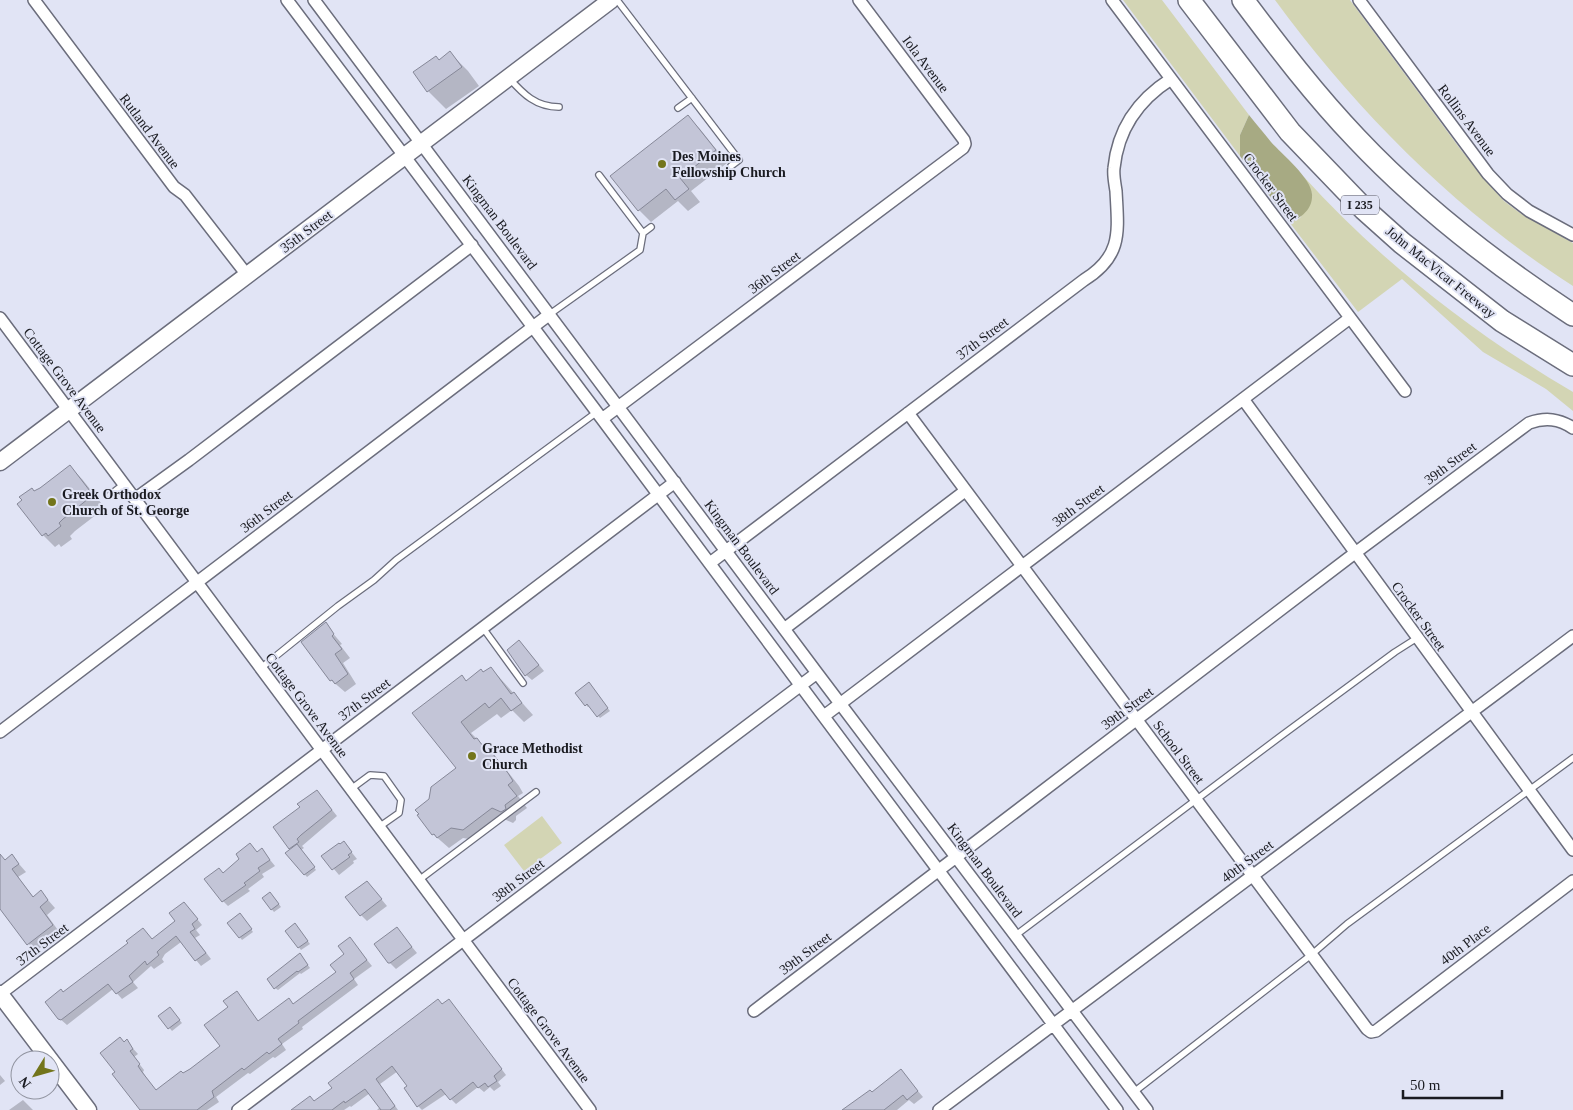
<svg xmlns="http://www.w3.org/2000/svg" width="1573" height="1110" viewBox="0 0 1573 1110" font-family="Georgia,serif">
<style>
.green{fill:#d3d5b4}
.forest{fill:#a7aa83}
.shadow{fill:#0003}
.building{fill:#c3c5d7;stroke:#868898}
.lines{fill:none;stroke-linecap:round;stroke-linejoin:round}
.lane-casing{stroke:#6b6d7c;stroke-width:8}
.street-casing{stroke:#6b6d7c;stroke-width:14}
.secondary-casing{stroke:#6b6d7c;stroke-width:19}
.highway-casing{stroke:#6b6d7c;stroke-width:24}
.lane{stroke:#fff;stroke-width:5.5}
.street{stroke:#fff;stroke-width:11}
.secondary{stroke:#fff;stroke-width:16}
.highway{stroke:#fff;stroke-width:21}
.poi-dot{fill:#73751b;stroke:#e1e4f5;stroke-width:2}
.labels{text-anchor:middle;stroke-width:4;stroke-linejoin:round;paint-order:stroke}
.shield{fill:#e1e4f5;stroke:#565761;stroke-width:1}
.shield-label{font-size:12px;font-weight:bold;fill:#1a1b21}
.street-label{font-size:14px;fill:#1a1b21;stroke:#e1e4f5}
.poi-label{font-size:14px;font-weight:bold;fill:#1a1b21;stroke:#e1e4f5;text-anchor:start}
</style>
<rect width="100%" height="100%" fill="#e1e4f5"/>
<path class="green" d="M1123 0H1162L1249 115 1240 135V156Z
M1275 0H1350L1461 150 1493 189 1504 201 1520 213 1573 243V286C1456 211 1357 112 1275 0Z
M1304 177C1381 262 1474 334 1573 392V411L1546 389 1483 352 1402 279 1358 312 1290 223 1300 218 1312 194Z
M542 816 562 843 524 871 504 845Z"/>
<path class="forest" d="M1249 115C1256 124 1264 133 1271 142 1282 154 1311 178 1312 194 1313 209 1302 217 1290 223L1240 156V135Z"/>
<path class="shadow" d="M450 53 468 71 479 86 446 109 428 91 439 61Z
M688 117 700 129 727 163 691 191 700 202 688 211 678 201 651 222 639 210 612 176Z
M70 467 82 479 105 508 75 531 70 536 72 539 61 547 59 544 55 547 43 535 35 492Z
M325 624 342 644 340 645 350 658 343 663 356 684 345 692 331 680Z
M525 648 544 671 532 680 526 675Z
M491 668 533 715 524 722 512 710 501 718 497 714 471 733 500 762 519 786 523 793 518 796 527 808 516 816V820L513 823 504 819 475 840 463 838 449 848 433 834 430 800 458 768 414 713Z
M591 687 610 711 600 718 590 706 588 707 586 705Z
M317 791 337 816 302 846 304 848 301 850 316 870 307 877 287 854 292 850 290 848Z
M250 845 258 853 262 850 275 866 262 874 264 877 248 889 250 891 228 906 223 901V874L241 860Z
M349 849 357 859 353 861 354 863 339 875 323 856Z
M12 856 26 872 18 877 34 898 41 892 55 908 47 915 60 933 35 952 0 907V865Z
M367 882 387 906 367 921 361 915Z
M273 896 281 907 274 912 263 899Z
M184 903 202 925 196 930 200 935 195 938 211 959 201 966 181 942 165 954 162 959 164 962 154 969 151 966 133 982 138 988 122 999 113 989 67 1025 59 1018 63 993 152 940 176 921Z
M242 917 253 932 242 940 229 923Z
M298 928 310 944 301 950 287 932Z
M397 929 417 953 396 969 389 962Z
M350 939 372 966 354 979 358 985 302 1027 303 1029 282 1044 286 1050 275 1058 273 1057 250 1074 248 1073 216 1097 219 1102 207 1110H141L116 1073 126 1041 138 1054 134 1057 144 1070 143 1072 147 1079 156 1091 183 1075 222 1046 229 1007 236 992 259 1022 293 1005 337 972 346 954Z
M302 957 310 968 301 974 300 973 278 990 275 988Z
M443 1005 454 1006 506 1075 498 1082 501 1086 494 1091 490 1087 484 1092 478 1087 456 1104 446 1094 422 1110 418 1106 409 1086 398 1071 380 1084 398 1110H377L380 1107 370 1093 351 1107 350 1106 344 1110H304Z
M172 1011 182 1023 172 1031 160 1017Z
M901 1071 923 1097 914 1104 909 1100 897 1110H845L872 1094Z
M0 1075 5 1081 0 1085Z
M23 1100 33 1110H9Z"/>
<path class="building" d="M450 51 462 67 427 92 413 72 436 56 439 60Z
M688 115 716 150 680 178 689 189 675 200 666 189 638 211 610 176Z
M70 465 93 495 63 519 59 523 61 526 48 536 46 533 42 536 17 504 22 500 19 497 32 488 34 491 40 488Z
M326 622 334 634 332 636 342 649 335 654 348 674 335 684 332 680 330 681 301 642Z
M519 640 539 665 525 676 507 650Z
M491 667 511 694 514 692 522 703 511 711 501 698 489 708 485 703 461 722 474 739 477 738 485 749H489L508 773 513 781 508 785 517 796 505 805 506 809 501 812 492 808 463 830 451 828 437 838 434 834 432 835 417 815 419 814 415 810 429 799 431 787 456 768 412 713 462 675 466 681 481 669 483 672Z
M589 682 608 708 597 717 587 704 585 706 575 693Z
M317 790 332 810 301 835 297 839 299 842 289 849 273 827 300 807 297 804Z
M344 841 352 852 348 855 350 857 332 870 321 856 339 843 340 844Z
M250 843 257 852 262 848 270 860 258 868 260 871 244 883 246 885 222 902 204 879 219 868 223 873 239 859 236 854Z
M297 844 315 867 304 875 285 853Z
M0 854 5 860 12 854 19 864 12 869 33 897 41 890 48 900 40 907 53 925 27 945 0 909Z
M367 881 382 899 360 916 345 897Z
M270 892 279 904 271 910 262 898Z
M184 902 198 919 192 924 195 929 190 932 206 953 195 961 176 936 160 949 157 952 159 955 147 965 145 961 129 976 133 982 116 994 108 984 61 1020 58 1019 45 1002 61 989 63 992 128 943 126 941 143 928 152 939 175 921 169 913Z
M240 913 252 929 239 938 227 923Z
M295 923 308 941 298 948 285 931Z
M397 927 412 947 390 963H388L374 944Z
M350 937 367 960 350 973 354 979 298 1021 299 1023 278 1039 282 1044 269 1054 267 1052 244 1070 242 1068 212 1091 214 1097 197 1110H140L112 1074 115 1072 100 1053 120 1037 124 1042 127 1039 133 1049 130 1051 140 1064 138 1066 142 1072 156 1090 181 1071 183 1073 190 1069 220 1046 204 1025 228 1007 223 1001 237 991 258 1021 289 998 293 1004 336 972 330 965 344 954 338 946Z
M300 953 308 965 298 972 297 971 274 989 267 979Z
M438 999 442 1004 449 999 502 1069 494 1076 497 1081 488 1087 485 1083 478 1088 473 1082 450 1100 441 1089 417 1107 404 1088 407 1086 392 1066 376 1079 395 1106 390 1110H381L365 1089 345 1103 344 1101 332 1110H291L310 1096 314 1101 332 1088 328 1083Z
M170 1007 180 1020 168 1029 158 1016Z
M901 1069 918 1091 907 1100 903 1095 884 1110H842L870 1090 872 1092Z"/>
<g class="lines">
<g class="lane-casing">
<path id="lane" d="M617 0 739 160 731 166
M509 78C523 94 536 107 559 107
M678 108 692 98
M599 175 643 233
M550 314 640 250 643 233 651 227
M110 495 124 484
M483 628 523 683
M261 668 338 606 374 580 396 560 597 412
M351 789 370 775 384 776 401 800 399 813 379 827
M419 880 536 792
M1016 935 1281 736 1395 652 1417 638
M1134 1092 1311 955 1347 924 1573 758"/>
</g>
<g class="street-casing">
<path id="street" d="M34 0 174 187 185 195 247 275
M287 0 602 419 1117 1110
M314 0 817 673 1147 1110
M1112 0 1405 391
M1359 0 1488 174 1507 194 1529 211 1573 235
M0 318 590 1110
M1243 399 1573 850
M908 413 1367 1029 1371 1032 1376 1031 1573 881
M602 419 963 148 965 144 964 140 859 0
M135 499 189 460 472 245
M710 563 1084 280C1123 256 1118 231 1116 191 1115 184 1113 175 1114 168 1118 128 1138 100 1171 79
M784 629 965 491
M824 716 1350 318
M0 732 550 314
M0 994 675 482
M754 1011 1355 553 1529 423C1546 417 1559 419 1573 428
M238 1110 817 673
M939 1110 1573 636"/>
</g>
<g class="secondary-casing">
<path id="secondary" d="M0 462 611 0
M0 994 88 1110"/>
</g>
<g class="highway-casing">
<path id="highway" d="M1189 0 1290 132 1364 209 1402 243 1502 321 1573 365
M1243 0C1279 48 1315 95 1356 138 1420 206 1495 264 1573 315"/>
</g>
<use href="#lane" class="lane"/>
<use href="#street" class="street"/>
<use href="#secondary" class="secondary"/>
<use href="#highway" class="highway"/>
</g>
<g class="poi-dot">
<circle cx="662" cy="164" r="5"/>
<circle cx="52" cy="502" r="5"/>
<circle cx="472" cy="756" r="5"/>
</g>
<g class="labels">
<rect class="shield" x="1341" y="195.5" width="38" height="19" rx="4"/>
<g class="shield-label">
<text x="1360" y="209">I 235</text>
</g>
<g class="street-label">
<text transform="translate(926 64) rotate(53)" y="5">Iola Avenue</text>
<text transform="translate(1467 120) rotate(53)" y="5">Rollins Avenue</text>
<text transform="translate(150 131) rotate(53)" y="5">Rutland Avenue</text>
<text transform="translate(1271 187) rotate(53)" y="5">Crocker Street</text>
<text transform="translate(500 222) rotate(53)" y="5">Kingman Boulevard</text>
<text transform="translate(306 231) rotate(-37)" y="5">35th Street</text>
<text transform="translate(774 272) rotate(-37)" y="5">36th Street</text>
<text transform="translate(1441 272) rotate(39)" y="5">John MacVicar Freeway</text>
<text transform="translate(982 338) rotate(-37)" y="5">37th Street</text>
<text transform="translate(65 380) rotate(53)" y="5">Cottage Grove Avenue</text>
<text transform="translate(1450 463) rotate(-37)" y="5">39th Street</text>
<text transform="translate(1078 505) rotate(-37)" y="5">38th Street</text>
<text transform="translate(266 511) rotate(-37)" y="5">36th Street</text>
<text transform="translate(742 547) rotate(53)" y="5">Kingman Boulevard</text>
<text transform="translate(1419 616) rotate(54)" y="5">Crocker Street</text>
<text transform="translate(364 699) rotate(-37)" y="5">37th Street</text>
<text transform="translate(307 705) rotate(53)" y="5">Cottage Grove Avenue</text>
<text transform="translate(1127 708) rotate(-37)" y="5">39th Street</text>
<text transform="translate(1179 752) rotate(53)" y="5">School Street</text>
<text transform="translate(1247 861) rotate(-37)" y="5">40th Street</text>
<text transform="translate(985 870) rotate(53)" y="5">Kingman Boulevard</text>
<text transform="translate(518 880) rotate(-37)" y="5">38th Street</text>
<text transform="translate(42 944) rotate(-37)" y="5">37th Street</text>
<text transform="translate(1465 944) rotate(-37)" y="5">40th Place</text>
<text transform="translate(805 953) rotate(-37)" y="5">39th Street</text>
<text transform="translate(549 1030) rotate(53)" y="5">Cottage Grove Avenue</text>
</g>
<g class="poi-label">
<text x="672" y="161">Des Moines<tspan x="672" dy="16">Fellowship Church</tspan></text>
<text x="62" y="499">Greek Orthodox<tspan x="62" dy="16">Church of St. George</tspan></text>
<text x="482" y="753">Grace Methodist<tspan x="482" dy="16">Church</tspan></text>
</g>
</g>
<g transform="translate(35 1075) rotate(233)"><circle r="24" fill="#e1e4f5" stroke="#9194a0"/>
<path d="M0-4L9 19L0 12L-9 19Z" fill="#73751b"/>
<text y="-8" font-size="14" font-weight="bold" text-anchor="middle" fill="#1a1b21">N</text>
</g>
<path d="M1403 1090v8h99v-8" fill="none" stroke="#1a1b21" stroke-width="2.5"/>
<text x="1410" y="1090" font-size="15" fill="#1a1b21" stroke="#e1e4f5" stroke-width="4" paint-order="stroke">50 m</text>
</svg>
